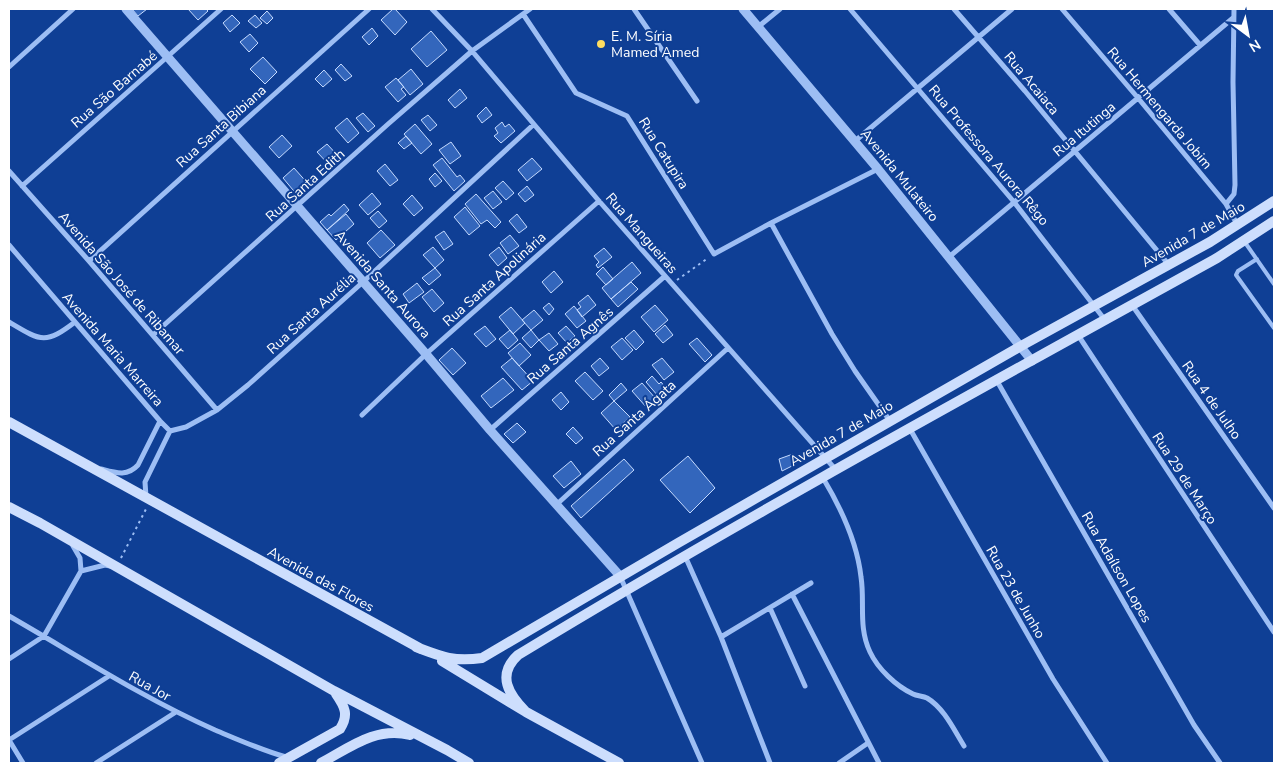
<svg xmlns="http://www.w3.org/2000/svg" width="1283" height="772" viewBox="0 0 1283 772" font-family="'Nunito Sans',sans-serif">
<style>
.building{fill:#3366bc;stroke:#c5dafe}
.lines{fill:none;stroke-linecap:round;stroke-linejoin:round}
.path{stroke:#9dbef4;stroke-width:2;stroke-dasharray:2.5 4;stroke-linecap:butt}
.service{stroke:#9dbef4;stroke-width:4}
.minor{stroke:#9dbef4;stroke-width:5}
.tertiary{stroke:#9dbef4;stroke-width:9}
.secondary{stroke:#cddefd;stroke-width:10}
.poi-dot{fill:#ffdd60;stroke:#0f3f95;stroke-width:2}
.labels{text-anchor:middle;stroke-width:4;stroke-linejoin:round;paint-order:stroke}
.poi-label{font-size:14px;fill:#fff;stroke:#0f3f95;text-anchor:start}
.street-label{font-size:14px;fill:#fff;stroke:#0f3f95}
</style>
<rect width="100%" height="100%" fill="#0f3f95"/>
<path class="building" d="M132 9H147L138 16Z
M188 9H206L208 11 198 20Z
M393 9H395L407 22 395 35 381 20Z
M267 11 273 18 267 24 260 18Z
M232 15 240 23 230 32 223 23Z
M255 15 262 23 256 28 248 21Z
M372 28 378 36 369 45 362 37Z
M431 31 447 50 427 67 411 49Z
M250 34 258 43 249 52 240 42Z
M263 57 277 72 265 84 250 69Z
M341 64 352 76 345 81 335 70Z
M411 69 423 84 410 95 398 80Z
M324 70 332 79 323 87 315 79Z
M396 78 404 87 401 89 406 95 398 102 385 87Z
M460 89 467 98 455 108 448 100Z
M486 107 492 115 482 123 477 116Z
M363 113 375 126 368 132 356 118Z
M428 115 437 125 430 131 421 120Z
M347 118 359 133 348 143 335 128Z
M502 122 505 127 509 124 515 131 501 143 494 136 498 133 495 128Z
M415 124 432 144 421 154 404 134Z
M282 135 292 146 279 158 269 147Z
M406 136 412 143 404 149 398 143Z
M451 142 461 156 450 164 439 150Z
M327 144 340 158 331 167 317 152Z
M442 158 457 177 460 175 465 181 454 191 433 165Z
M532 158 542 169 527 181 518 170Z
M385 164 398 180 390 186 377 171Z
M294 168 310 186 298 196 283 178Z
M435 173 442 181 435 187 429 179Z
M503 181 514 193 506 200 495 188Z
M527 186 534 195 525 202 518 194Z
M493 191 502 202 493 209 484 198Z
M372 193 381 204 368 215 359 205Z
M476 194 501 222 495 228 487 220 481 224 465 204Z
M412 195 423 208 414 216 403 204Z
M344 204 349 210 327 230 320 222 329 214 331 216Z
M465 207 480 226 469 235 454 217Z
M378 211 387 221 379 228 370 218Z
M346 214 354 224 336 240 327 230Z
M517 214 527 227 519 233 509 221Z
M381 230 395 245 380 258 367 243Z
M444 231 453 244 444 250 435 237Z
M510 235 519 246 508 254 500 243Z
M433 247 444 260 435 268 423 255Z
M499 247 507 258 498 266 489 255Z
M604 248 612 257 598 268 596 265 599 262 594 256Z
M632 262 641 273 611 299 602 288Z
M603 267 613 279 606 285 596 274Z
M435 268 441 275 429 285 422 278Z
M554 271 563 282 551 293 542 282Z
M631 282 638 289 618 307 611 299Z
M417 283 424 292 409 303 403 294Z
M432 289 444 303 434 312 422 297Z
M588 295 596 305 582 317 577 310 581 307 578 303Z
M549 303 554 309 549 315 543 308Z
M655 305 668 320 654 332 641 317Z
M574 306 586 321 577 328 565 314Z
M511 307 525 323 513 334 499 317Z
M534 310 543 320 531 330 522 320Z
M665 325 673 335 663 343 655 334Z
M485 326 496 339 486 347 474 334Z
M566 326 575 336 567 343 558 333Z
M510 330 518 340 508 349 499 339Z
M531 330 539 340 531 348 522 338Z
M634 330 644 342 636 350 625 338Z
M549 333 558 344 549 351 539 340Z
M622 338 633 350 622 360 611 347Z
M697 338 712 355 705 362 689 344Z
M520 343 531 355 519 366 508 353Z
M452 348 466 363 453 375 439 360Z
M512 358 533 381 522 390 501 367Z
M600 358 609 368 599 376 591 366Z
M662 358 674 372 664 380 652 365Z
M585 372 603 391 593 400 575 381Z
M652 376 659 384 661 382 666 388 658 396 646 382Z
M503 378 514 390 491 408 481 396Z
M621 383 627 390 614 401 609 395Z
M642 383 656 399 647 408 632 391Z
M561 392 569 402 561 410 552 400Z
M614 401 630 417 616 430 601 413Z
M517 423 526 432 513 443 504 434Z
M573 427 583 438 576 444 566 434Z
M793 454 796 464 782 471 779 459Z
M688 456 715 488 690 513 660 480Z
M624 459 634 470 581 518 571 506Z
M571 461 581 474 564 488 553 476Z"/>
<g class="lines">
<path class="path" d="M677 280 708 258
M121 558 146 509"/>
<path class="service" d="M1244 241 1274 284
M1257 259 1238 271 1236 275 1274 328"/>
<path class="minor" d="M432 9 472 51 599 201 836 470
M634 9 697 101
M850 9 1014 202 1105 320
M954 9 1025 91 1169 265
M1062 9 1138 98 1226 204 1237 224
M1169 9 1200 45
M523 14 576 93 627 116 714 254 771 223 878 169
M758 27 780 9
M9 67 73 9
M855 141 1012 9
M9 171 89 261 217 410
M22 186 221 9
M1226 204 1234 194 1235 185 1233 82 1234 9
M771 223 832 334 855 371 890 421
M9 245 160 421 170 431 186 427 217 410 248 385 363 282 533 125
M949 257 1233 18
M89 261 369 9
M1132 305 1274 508
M9 322C41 341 45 345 75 322
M153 335 387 125 472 51 530 9
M1078 335 1274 632
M997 381 1194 725 1220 763
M362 415 426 354 599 201
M910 429 1053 679 1107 763
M490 430 665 276
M101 469C116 473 127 477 138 465L160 421
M823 478C841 508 857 541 861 577 865 602 858 627 870 652 878 669 896 686 913 694 917 696 923 696 927 698 944 708 954 730 964 746
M146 497 145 482 170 431
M556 505 728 348
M685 556 721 637 770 763
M81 571 105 565 110 566
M620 576 702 763
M792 594 879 763
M770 608 805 686
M9 616C77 655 143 698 215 730 239 740 261 750 286 757
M721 637 811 583
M9 659 44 636 81 571 80 558 73 546
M23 763 9 740 109 676
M96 763 176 712
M839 763 868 743"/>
<path class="tertiary" d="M126 9 426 354 490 430 620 576
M743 9 878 169 1032 361"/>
<path class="secondary" d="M9 422 421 649
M9 507 40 523 334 691 447 750 469 763
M416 647C442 657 454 662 482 658L678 543 1021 346 1210 242 1274 201
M442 661 526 712 619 763
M526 712C509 695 496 675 518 655 747 516 982 388 1217 258L1274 221
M279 763 340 729C349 715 345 707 336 694
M321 763C349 748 376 726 410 735"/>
</g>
<circle class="poi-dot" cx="601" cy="44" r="5"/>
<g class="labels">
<g class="poi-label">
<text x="611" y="41">E. M. Síria<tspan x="611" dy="16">Mamed Amed</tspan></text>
</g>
<g class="street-label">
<text transform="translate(1032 83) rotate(50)" y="5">Rua Acaiaca</text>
<text transform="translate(114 89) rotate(-41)" y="5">Rua São Barnabé</text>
<text transform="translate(1160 108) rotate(50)" y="5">Rua Hermengarda Jobim</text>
<text transform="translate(221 126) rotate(-42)" y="5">Rua Santa Bibiana</text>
<text transform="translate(1084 129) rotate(-40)" y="5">Rua Itutinga</text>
<text transform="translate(664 153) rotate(58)" y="5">Rua Catupira</text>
<text transform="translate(989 155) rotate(50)" y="5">Rua Professora Aurora Rêgo</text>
<text transform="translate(900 175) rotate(51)" y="5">Avenida Mulateiro</text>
<text transform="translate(305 185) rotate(-42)" y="5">Rua Santa Edith</text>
<text transform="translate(642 233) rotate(49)" y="5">Rua Mangueiras</text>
<text transform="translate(1193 234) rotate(-30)" y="5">Avenida 7 de Maio</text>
<text transform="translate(494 279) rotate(-42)" y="5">Rua Santa Apolinária</text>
<text transform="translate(122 283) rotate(49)" y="5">Avenida São José de Ribamar</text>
<text transform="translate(383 284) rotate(49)" y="5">Avenida Santa Aurora</text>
<text transform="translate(311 313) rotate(-42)" y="5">Rua Santa Aurélia</text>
<text transform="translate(570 345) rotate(-41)" y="5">Rua Santa Agnês</text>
<text transform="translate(113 349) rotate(49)" y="5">Avenida Maria Marreira</text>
<text transform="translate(1212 400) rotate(55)" y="5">Rua 4 de Julho</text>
<text transform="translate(634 418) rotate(-42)" y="5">Rua Santa Ágata</text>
<text transform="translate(841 433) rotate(-30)" y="5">Avenida 7 de Maio</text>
<text transform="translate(1185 478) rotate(57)" y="5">Rua 29 de Março</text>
<text transform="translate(1117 567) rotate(60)" y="5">Rua Adaílson Lopes</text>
<text transform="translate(321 579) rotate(29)" y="5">Avenida das Flores</text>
<text transform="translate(1016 592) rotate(60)" y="5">Rua 23 de Junho</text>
<text transform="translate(150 686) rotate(29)" y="5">Rua Jor</text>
</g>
</g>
<rect width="1283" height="772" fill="none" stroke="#ffffff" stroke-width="20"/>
<g transform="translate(1248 35) rotate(148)" stroke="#0f3f95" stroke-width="4" paint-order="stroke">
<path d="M0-4L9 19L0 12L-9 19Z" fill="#ffffff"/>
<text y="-8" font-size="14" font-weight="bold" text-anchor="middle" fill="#ffffff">N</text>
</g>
</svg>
